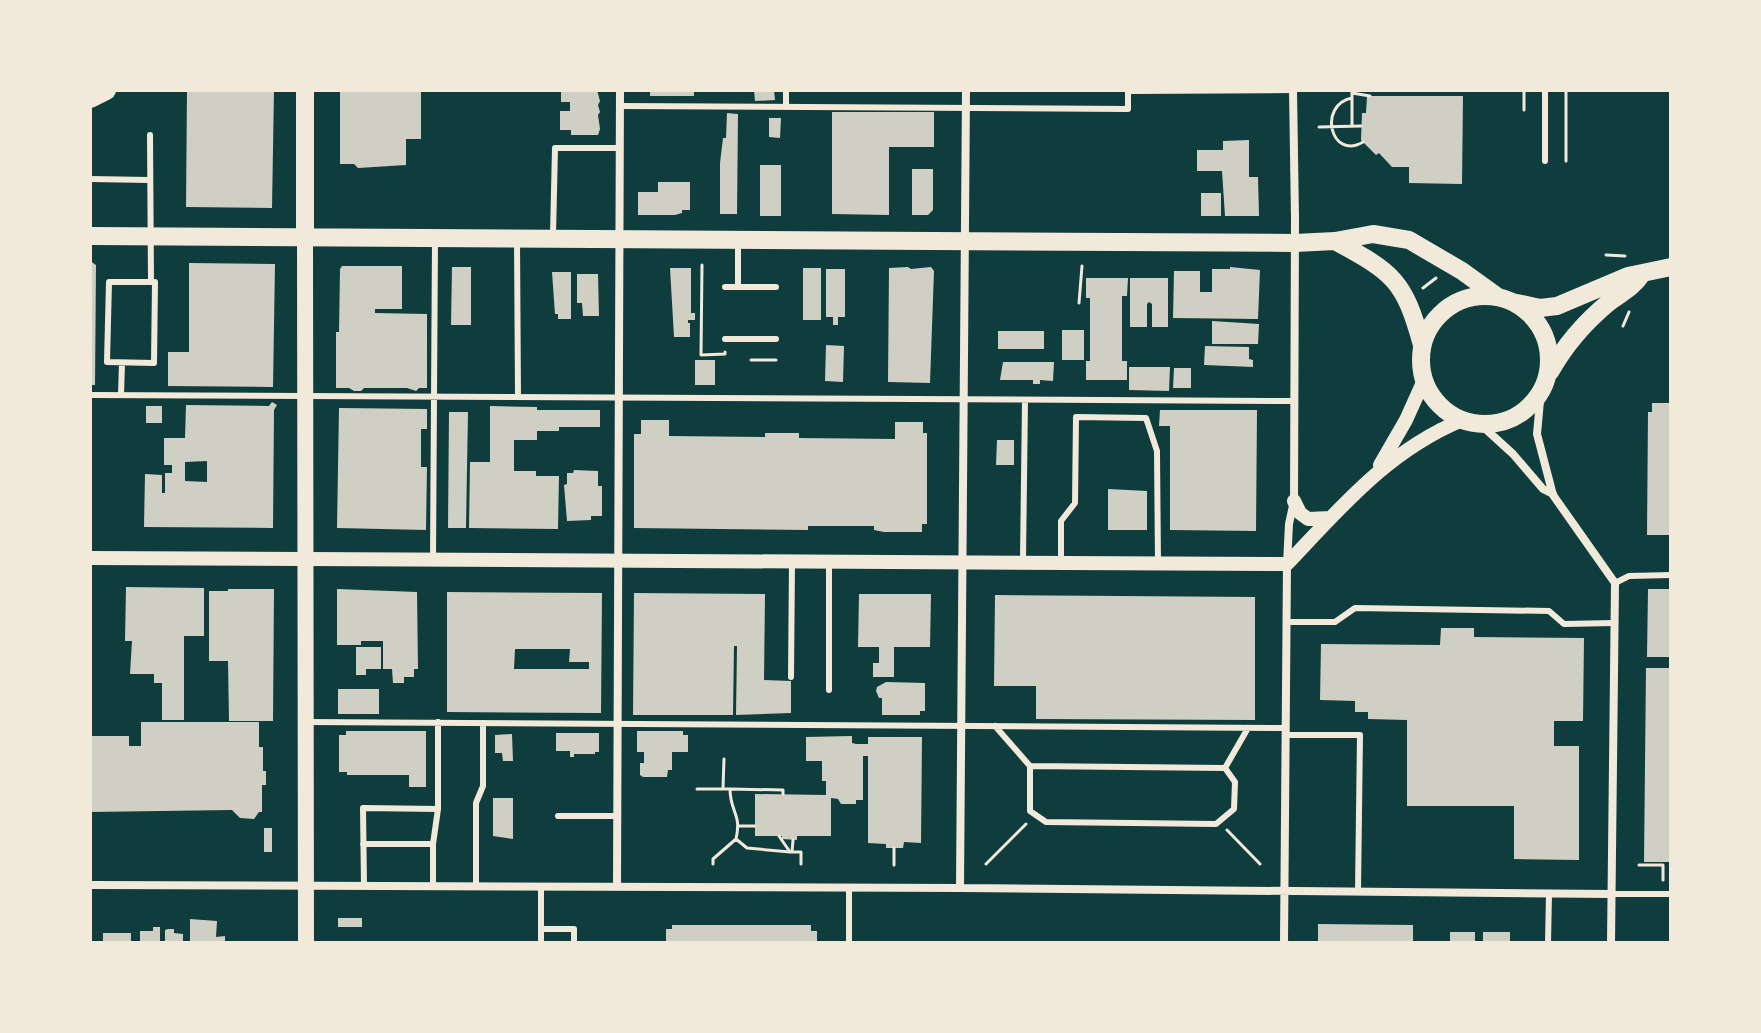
<svg xmlns="http://www.w3.org/2000/svg" width="1761" height="1033" viewBox="0 0 1761 1033" font-family="'Fira Sans',sans-serif">
<style>
.building{fill:#cfcfc3;fill-rule:evenodd}
.lines{fill:none;stroke-linecap:round;stroke-linejoin:round}
.path{stroke:#f1e9da;stroke-width:3}
.service{stroke:#f1e9da;stroke-width:6}
.minor{stroke:#f1e9da;stroke-width:8}
.tertiary{stroke:#f1e9da;stroke-width:14}
.secondary{stroke:#f1e9da;stroke-width:16}
.primary{stroke:#f1e9da;stroke-width:18}
.motorway{stroke:#f1e9da;stroke-width:20}
</style>
<rect width="100%" height="100%" fill="#0f3d3e"/>
<path class="building" d="M187 90H274L272 208 186 207Z
M340 90H421V139H406V165L358 168 354 164H340Z
M561 90H597L600 101 598 105 600 112 598 115 600 129 598 135H571V130H560V111H570V102H561Z
M650 90H694V96H650Z
M754 90H774L775 100 755 101Z
M1367 96H1463L1462 184 1409 183V167H1392L1379 153 1376 155 1361 140 1362 113H1366Z
M832 112H934V147H889V215L832 214Z
M727 113 738 114 737 214H720V163L723 138H726Z
M769 118H781L780 138 769 137Z
M1249 140V177H1258L1259 216H1225L1222 171H1197V150H1223V141Z
M760 165H781V216H760Z
M912 169H933V210L928 215H912Z
M658 182H690V210H682V213L675 215H638V192H658Z
M1201 193H1221V216H1201Z
M90 261 96 265 95 385H90Z
M189 263 275 264 273 387 168 386V352H189Z
M342 266H402V309H375V313L427 314V388H419L416 391 407 388H364L361 391H354L349 388H336V332H339L340 269Z
M452 267H471V325H451Z
M908 267 911 269 931 267 934 271 930 383 888 382 889 268Z
M1230 267 1260 270 1258 319 1173 318 1174 271H1200V292H1212V269H1230Z
M670 268H691V313H695V320H688V323H690V337H674Z
M803 268H821V320H803Z
M826 269H845V317H838V325H833V317H826Z
M552 272H571V319H558V314H555Z
M577 274H598L599 316H583L582 303H577Z
M1086 278H1128L1127 296H1122V361H1127V380H1086V361H1090V298H1086Z
M1130 278H1168V327H1152V304L1149 302 1147 304V327H1130Z
M1212 321 1259 324 1258 344H1212Z
M1062 330H1084V360H1062Z
M998 331H1044V349H998Z
M826 345 844 346 843 382 825 381Z
M1205 346 1249 347V359L1253 360V367L1204 365Z
M695 360H715V385H695Z
M1003 362H1054L1053 381 1040 380V384H1033V380H1000Z
M1129 367H1170L1169 391 1129 390Z
M1174 368H1191V388H1173Z
M272 402 277 405 274 410 273 528 144 527 145 474 162 475V493H165V473H172V465H164V438H185L186 405 269 406ZM207 461V482L185 481V462Z
M1652 403H1671V535H1647L1648 412H1652Z
M146 406H162V423H146Z
M490 406 537 407V410H600V427H559V431H537V440H514V471H536V476H559L558 529 469 528 470 462H490Z
M339 408 427 409V429H421V467H427L426 530 337 528Z
M1160 410H1257L1256 531 1170 530V426H1159Z
M449 412H468L466 528H448Z
M641 420H669V436L765 437V433H799V438L895 439V422H923V433H927V524H922V532H884L874 530V526H808V530L634 528V434H641Z
M997 440H1014V465H996Z
M574 470 598 471V486H602V516H591V520L567 521 564 485 567 484V473H573Z
M1108 489 1147 491V530H1108Z
M126 587 204 588V636H184V720H162V683H154V674H130L132 641H125Z
M228 589H274L273 721H229L228 661H209V591H228Z
M337 589 417 592 418 669H414V677H404V683H393L392 669H383V641H361V645H337Z
M1648 589H1671V657H1647Z
M447 592 602 593 601 713 447 712ZM515 649H570L569 662H589V669H514Z
M634 593 765 594 764 680 791 681V713L736 715 737 646H734L733 715H633Z
M859 594H931L930 647H894V677H873V663H879V647H858Z
M995 595 1255 597V720L1036 719V686H994Z
M1441 628H1474V637L1584 638 1583 721H1554V746H1579V860L1514 859V806H1407V720L1368 719V712H1355V701L1320 700 1321 644 1440 645Z
M356 647H381V669H366V675H356Z
M1646 668H1671V862H1644Z
M886 682 925 683V711H920V715H882V698H879L876 691 877 687Z
M338 689H379V714H338Z
M141 722H259V747H263V771H266V785H262V812H259L254 819 240 818 232 810 90 812V736H129V746H141Z
M346 731H426V787H409V775H347V772H339V735H346Z
M637 731H683V735H688V752H672V770H668L667 777H643L640 775V763H644V752H637Z
M556 733H599V752H595V754H574V757H570V751H556Z
M512 734 513 761H503L502 753H495V735Z
M852 736V743L856 744H868V737H922L921 843 904 842 903 848H886V844L868 843V756H863V800H856V804H841L838 799 831 798V836H797V840L782 839V836H755V794L826 795V781H822V761H806V737Z
M493 798H513V839L493 836Z
M264 828H272V852H264Z
M338 918H362V927H338Z
M190 919 217 921 216 937 225 936V943H190Z
M1318 924 1413 925V943H1318Z
M672 925H811V931H817V941H812V943H666V929H672Z
M153 927H160V943H140V931H153Z
M168 929H174V933L183 934V943H165V930Z
M1450 932H1475V943H1450Z
M1483 932H1510V943H1483Z
M103 933H131V943H103Z"/>
<g class="lines">
<path class="path" d="M1566 90V161
M1352 93 1370 96
M1352 98C1317 105 1331 161 1363 142
M1524 110V90
M1352 126V90
M1319 127 1361 126
M1606 255 1625 256
M702 265 701 355 725 354V352
M1423 288 1436 278
M1079 303 1082 266
M1623 326 1629 312
M751 360H776
M723 788 724 759
M697 789H730
M739 826H755
M1227 830 1260 864
M779 836 790 852H801V864
M736 839 747 848 790 852
M894 848V865
M792 852 793 840
M713 864V859L736 839C742 814 730 812 730 789L783 790V794
M986 864 1026 824
M1639 865H1663V880"/>
<path class="service" d="M1545 90V161
M1128 91 1293 90
M620 106 1128 109V90
M786 106V90
M150 135 151 282H155L154 363 107 362 109 282H151
M90 179 149 180
M553 235 555 148H620
M517 240 518 397
M738 244V287
M725 287H776
M725 339H776
M90 395 1294 401
M121 395 122 363
M433 560 435 239
M1023 560 1025 400
M1061 563V521L1075 503 1076 417 1146 418 1157 451 1158 563
M1615 583 1629 576 1671 575
M1287 622H1335L1355 608 1549 611 1564 624 1614 623
M791 677 792 562
M829 690V562
M306 722 1286 728
M995 726 1030 766V811L1046 822 1216 824 1234 809 1235 782 1225 768 1030 766
M1286 735H1360L1358 891
M1225 768 1248 728
M438 809V722
M558 816H617
M363 844H433
M364 886 363 808 438 809 433 844V886
M476 887V803L483 786V723
M541 887V929H574V943
M1610 894H1671
M541 929V943
M849 943V888
M1548 943 1549 894"/>
<path class="minor" d="M1541 390 1537 434 1553 495 1615 583 1611 943
M1479 423 1513 454 1543 489 1553 494
M90 885 960 888 1610 894
M617 887 620 90
M960 888 966 90
M1284 943 1287 564 1289 524 1294 501 1295 219 1293 90"/>
<path class="tertiary" d="M1380 465 1406 420 1424 380
M1294 501 1300 513 1308 519 1330 518
M90 558 1287 564C1342 506 1388 451 1462 420"/>
<path class="secondary" d="M305 238 306 943"/>
<path class="primary" d="M305 90V238
M90 236 1295 243 1335 241 1373 234 1409 240 1462 271 1498 297
M1335 241C1394 273 1404 280 1422 345
M1421 360a64 64 0 1 1 128 0a64 64 0 1 1-128 0Z
M1517 303 1540 308 1557 306 1628 276 1671 267
M1550 372C1565 345 1584 323 1608 303 1621 293 1633 288 1642 274"/>
<path class="motorway" d="M90 98 106 90"/>
</g>
<rect width="1761" height="1033" fill="none" stroke="#f1e9da" stroke-width="184"/>
</svg>
